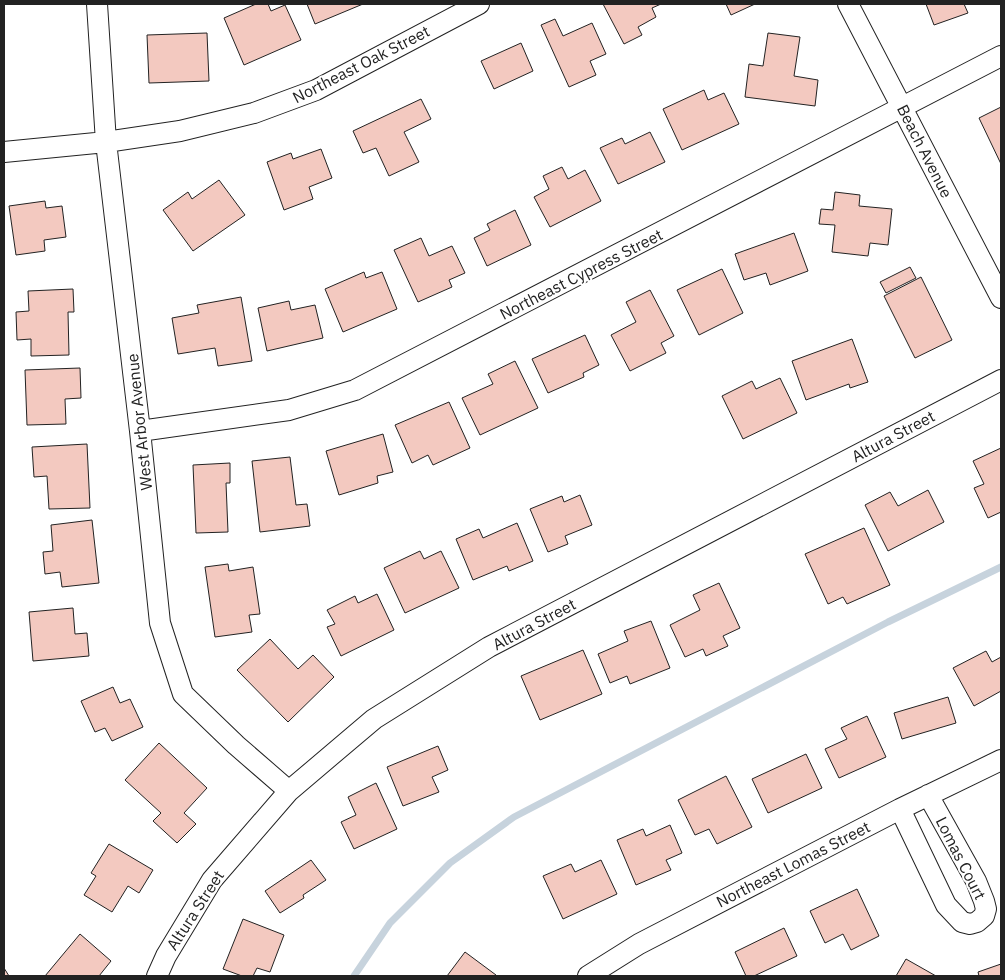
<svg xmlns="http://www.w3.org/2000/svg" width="1005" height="980" viewBox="0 0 1005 980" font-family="'IBM Plex Sans',sans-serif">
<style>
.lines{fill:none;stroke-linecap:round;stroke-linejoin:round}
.stream{stroke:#c7d3dd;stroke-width:7}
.building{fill:#f3c9c0;stroke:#222}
.minor-casing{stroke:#222;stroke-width:22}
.minor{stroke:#fff;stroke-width:20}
.labels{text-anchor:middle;stroke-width:4;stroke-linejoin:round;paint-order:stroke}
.street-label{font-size:16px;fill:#222;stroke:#fff}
</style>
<rect width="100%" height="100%" fill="#fff"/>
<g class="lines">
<path class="stream" d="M354 976 390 923 450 863 514 817 888 622 1001 567"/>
</g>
<path class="building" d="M256 4H268L271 11 285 5 301 40 244 65 224 18Z
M307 4H363L315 24Z
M603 4H661L652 8 656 17 638 27 642 35 624 44Z
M726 4H755L731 15Z
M926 4H964L968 13 934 25Z
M555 19 563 36 592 23 606 54 590 61 596 75 569 87 541 25Z
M207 33 209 81 149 83 147 35Z
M768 33 800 37 794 76 818 80 815 106 745 97 749 64 763 66Z
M521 43 533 71 494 89 481 61Z
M704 90 708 100 724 93 739 124 682 150 663 109Z
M421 99 431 119 404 132 419 162 389 176 376 148 363 153 353 131Z
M1001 107V164L979 118Z
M650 132 665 162 618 184 600 148 622 138 625 144Z
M321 149 332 178 309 187 313 199 284 210 267 162 291 153 293 159Z
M562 167 568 179 585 170 601 201 550 227 534 197 549 189 543 176Z
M219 180 245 215 193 251 163 210 188 192 192 199Z
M835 192 860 195 859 206 892 209 888 245 870 243 868 256 832 252 835 225 819 224 821 209 833 210Z
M45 201 46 208 62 206 66 237 44 240 45 251 16 255 9 206Z
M515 210 531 245 487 266 474 238 490 230 487 224Z
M794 233 808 271 770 285 766 273 744 280 735 254Z
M421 238 429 256 452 246 465 273 449 280 452 287 418 302 394 250Z
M910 267 916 278 886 293 880 282Z
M722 269 743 313 699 335 677 290Z
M364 272 366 278 382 272 397 309 343 332 325 289Z
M921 277 952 340 915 358 884 296Z
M73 289 74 312H68L69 355 31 356V339L17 340 16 312 29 311 28 291Z
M650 290 674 336 661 343 666 353 630 371 611 335 636 322 626 302Z
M241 297 252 361 218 366 215 348 178 354 172 318 199 313 197 305Z
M289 301 291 310 315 305 323 338 267 351 258 308Z
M585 335 599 365 583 373 584 377 548 393 532 359Z
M852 339 868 382 850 388 849 384 806 400 792 361Z
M515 361 538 408 480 435 462 398 493 384 488 374Z
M80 368 81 398 65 399 66 424 27 425 25 370Z
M780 378 797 413 743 439 722 396 752 381 756 389Z
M449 402 470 448 433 465 428 455 412 463 395 425Z
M383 434 393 472 377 476 378 483 339 495 326 451Z
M87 444 90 508 49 509 47 476 34 477 32 447Z
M1001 448V512L988 518 974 488 984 484 973 461Z
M290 457 296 505 307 504 310 526 260 532 252 461Z
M230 463V483H226L228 532 196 533 193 465Z
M928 490 944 522 888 551 865 505 890 492 898 506Z
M580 495 592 525 565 536 568 544 548 552 530 509 562 496 564 502Z
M92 520 99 583 62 587 60 572 45 574 43 552 53 551 51 525Z
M517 523 533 561 509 571 507 566 473 580 456 539 479 529 483 538Z
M864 528 890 585 847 604 843 597 828 604 805 554Z
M420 551 424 559 441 551 459 588 405 613 384 568Z
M228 564 229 571 253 567 260 614 249 615 252 632 215 637 205 567Z
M719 583 740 628 723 636 728 646 706 656 703 649 685 657 670 625 700 610 693 595Z
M377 594 394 630 341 656 327 627 335 624 327 610 355 596 358 603Z
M73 608 75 634 87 633 89 656 33 661 29 612Z
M651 621 670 668 630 684 627 676 610 683 598 654 628 641 624 631Z
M270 639 298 669 313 655 334 677 288 722 237 670Z
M583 650 602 694 540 720 521 676Z
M986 651 992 662 1001 657V691L974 706 953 668Z
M113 687 120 703 130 699 143 727 112 741 105 728 95 732 81 701Z
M948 697 956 723 902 739 894 713Z
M867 716 886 757 839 778 825 749 847 739 841 728Z
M159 743 207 788 184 813 196 824 177 843 153 821 161 813 125 780Z
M438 746 448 770 432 777 439 792 403 806 387 767Z
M806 754 822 788 768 813 752 779Z
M726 776 752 827 717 844 709 829 695 835 678 800Z
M376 783 397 829 354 849 341 822 356 815 348 797Z
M670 825 682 853 666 860 671 870 636 885 617 840 643 829 646 836Z
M109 844 153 870 139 893 128 886 112 912 84 895 96 876 91 873Z
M311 860 326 880 303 895 304 898 280 913 265 891Z
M601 860 617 894 563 919 543 876 571 864 575 872Z
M857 889 879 936 851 950 843 934 825 943 810 911Z
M243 919 284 935 270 972 257 968 253 976H242L223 969Z
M784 928 797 956 754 976H746L735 952Z
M80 934 111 961 99 976H45Z
M465 952 496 975 495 976H447Z
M906 959 936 976H896Z
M1001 964V976H979L978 972Z
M4 968 9 976H4Z"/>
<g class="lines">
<g class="minor-casing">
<path id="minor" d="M97 4 106 142 140 431 160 623 183 694 236 745 289 791
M848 4 1001 298
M4 152 106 142 180 131 254 113 316 90 479 4
M140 431 289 410 355 390 1001 56
M900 809 946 905 962 922 970 924 977 922 984 916 986 909 984 901 976 881 928 795
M157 976 166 956 212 880 289 791 374 719 489 647 1001 380
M588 976 639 944 900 809 1001 760"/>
</g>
<use href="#minor" class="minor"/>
</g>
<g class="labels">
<g class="street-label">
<text transform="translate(361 64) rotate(-27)" y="6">Northeast Oak Street</text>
<text transform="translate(925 151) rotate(63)" y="6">Beach Avenue</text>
<text transform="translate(581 274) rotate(-27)" y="6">Northeast Cypress Street</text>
<text transform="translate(139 422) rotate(-96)" y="6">West Arbor Avenue</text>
<text transform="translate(893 436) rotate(-28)" y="6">Altura Street</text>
<text transform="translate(534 624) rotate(-28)" y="6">Altura Street</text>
<text transform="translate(961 858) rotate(63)" y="6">Lomas Court</text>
<text transform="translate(793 864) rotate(-27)" y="6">Northeast Lomas Street</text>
<text transform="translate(195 910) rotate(-57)" y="6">Altura Street</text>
</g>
</g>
<rect width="1005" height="980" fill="none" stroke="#222222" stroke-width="10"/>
</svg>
